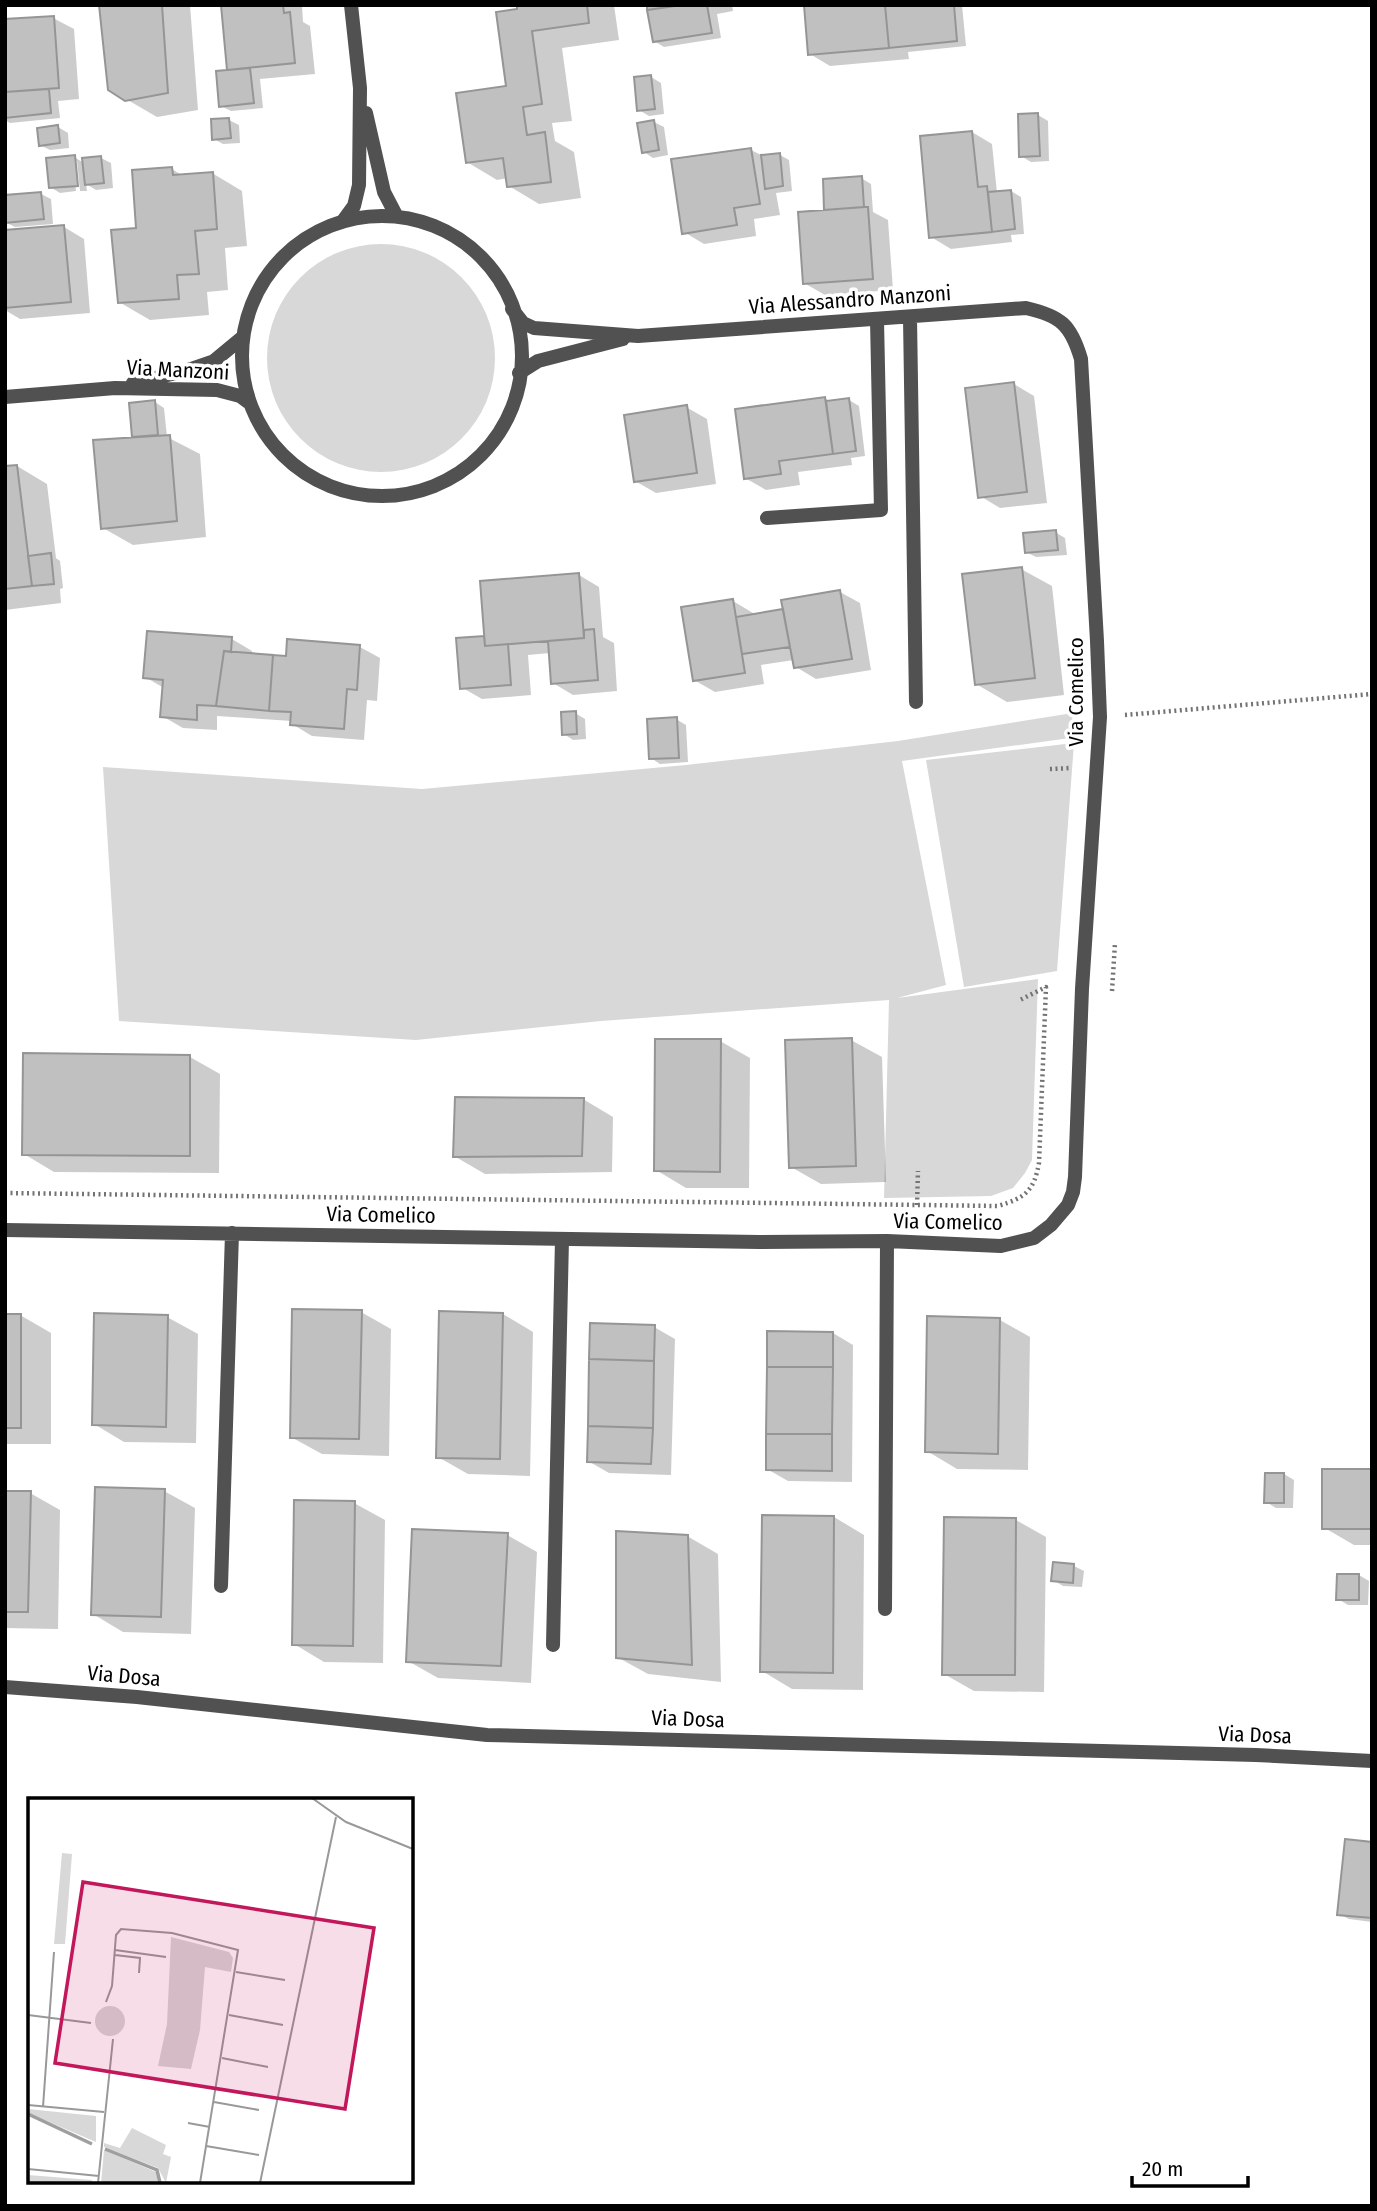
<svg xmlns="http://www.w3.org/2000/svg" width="1377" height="2211" viewBox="0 0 1377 2211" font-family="'Fira Sans Condensed',sans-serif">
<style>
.green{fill:#d8d8d8}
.shadow{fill:#0003}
.building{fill:#c0c0c0;stroke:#959595;stroke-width:2}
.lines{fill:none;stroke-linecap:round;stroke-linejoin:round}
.path{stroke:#737373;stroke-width:4.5;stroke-dasharray:2 3.5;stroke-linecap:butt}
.service{stroke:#515151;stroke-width:14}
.minor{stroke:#515151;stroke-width:14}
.labels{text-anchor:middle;stroke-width:7;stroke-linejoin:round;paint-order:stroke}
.street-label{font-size:21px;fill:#000;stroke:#fff}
.inset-river{fill:none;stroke:#9f9f9f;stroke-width:3.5}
.inset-road{fill:none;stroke:#999;stroke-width:2}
.view{fill:#c2185b;fill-opacity:0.15;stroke:#c2185b;stroke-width:3.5}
.inset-edge{fill:none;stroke:#000;stroke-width:3.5}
</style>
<rect width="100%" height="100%" fill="#fff"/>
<path class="green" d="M267 358a114 114 0 1 1 228 0a114 114 0 1 1-228 0Z
M1073 713 1070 738 902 761 946 985 897 998 1038 979 1032 1160 1025 1173 1013 1188 991 1196 884 1198 889 1000 601 1021 416 1040 119 1021 103 767 422 789 686 765 898 741Z
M1074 743 1057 971 964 987 926 760Z"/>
<path class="shadow" d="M101 5H190L198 110 157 117 126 99Z
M222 5H302L303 22 310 26 315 74 260 79 263 108 231 111 221 106 233 71 229 69Z
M518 5H614L619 40 562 48 572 121 552 123 555 141 574 152 581 198 539 204 509 186 508 178 497 180 467 162 508 87Z
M648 5H732L733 11 717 14 721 38 664 47 654 41Z
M806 5H962L966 46 908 52 909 59 830 66 810 54Z
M53 18 74 29 79 99 58 101 60 118 10 123 5 120V21Z
M651 77 661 83 664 114 649 116 639 110Z
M1038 115 1048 121 1049 161 1031 162 1021 156Z
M229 120 239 125 240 143 223 144 214 139Z
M654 122 664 127 668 155 653 158 644 152Z
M58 127 68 133 69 148 50 150 40 145Z
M972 132 992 144 997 193 1011 191 1021 197 1024 234 1011 235 1012 242 951 249 931 237Z
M751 150 763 156 780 155 789 160 792 191 776 193 780 215 754 219 756 236 704 244 684 232Z
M74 157 84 163 101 158 111 163 113 188 96 190 86 184 87 191H80L77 161H73L76 191 60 193 50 187Z
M172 169 183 176 212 173 242 191 247 246 225 248 228 290 207 292 209 315 150 320 119 302Z
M861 178 871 184 873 212 888 220 893 290 825 295 804 283 830 211 826 209Z
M41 194 51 199 53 224 15 227 5 222Z
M64 227 84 239 90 313 20 319 5 310V232Z
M1014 384 1034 396 1047 503 1000 508 980 496Z
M825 398 831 402 849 400 859 406 865 456 851 458 852 465 798 472 800 485 766 490 745 478Z
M155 402 164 408 167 437 200 454 206 537 133 545 103 528 134 439 131 404Z
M686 407 707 419 716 484 656 493 635 481Z
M17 466 47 484 56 558 60 561 63 588 60 589 61 603 5 610V468Z
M1055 532 1065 538 1067 555 1036 557 1026 552Z
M1021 569 1052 586 1064 695 1007 702 976 684Z
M579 575 599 587 603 637 614 643 617 691 573 695 553 683 550 653 528 655 531 695 482 699 461 687 458 640 486 638Z
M840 592 860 603 871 670 816 679 796 667 794 660 761 665 764 684 715 692 694 680 733 601 753 613V616L785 611Z
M232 639 252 651V655L288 658 360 647 380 658 377 701 367 700 364 740 312 736 292 724V721L217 716V730L183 728 162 716 164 688 145 677Z
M575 713 585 719 586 739 573 740 564 734Z
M676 719 686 725 688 762 660 764 651 758Z
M851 1040 882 1057 886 1182 821 1184 791 1167Z
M720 1041 750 1058 749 1188H686L656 1170Z
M25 1055 190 1057 220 1074 219 1173 54 1172 24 1154Z
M583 1099 613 1117 612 1172 485 1174 454 1156Z
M361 1312 391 1329 389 1456 322 1454 291 1437Z
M503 1314 533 1332 530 1476 468 1474 438 1457Z
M5 1315H20L51 1333V1444H5Z
M167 1317 198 1334 196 1443 124 1442 94 1424Z
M1000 1320 1030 1337 1028 1470 957 1469 927 1451Z
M654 1327 675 1339 671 1475 609 1473 588 1461Z
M833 1333 853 1345 852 1482 788 1481 767 1469Z
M1372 1471V1545H1354L1323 1527Z
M1284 1474 1294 1480 1293 1508H1276L1266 1502Z
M164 1491 195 1508 191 1634 123 1632 93 1614Z
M5 1492 30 1493 60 1510 58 1629 5 1628Z
M354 1503 385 1520 383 1663 324 1662 294 1644Z
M764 1516 834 1517 864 1535 863 1690 792 1689 762 1671Z
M1016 1520 1046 1537 1044 1692 974 1691 944 1674Z
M507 1535 537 1552 531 1683 438 1678 408 1661Z
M687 1536 718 1554 721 1682 648 1674 617 1657Z
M1074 1566 1084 1571 1082 1587 1063 1586 1053 1580Z
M1359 1575 1369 1581 1368 1605H1348L1338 1599Z
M1372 1844V1922L1349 1919 1339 1914Z"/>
<path class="building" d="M99 5H162L168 93 125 101 108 90Z
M221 5H283L284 13 290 12 295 63 227 70Z
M517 5H587L589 23 532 31 542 104 523 107 527 135 545 132 551 182 507 187 503 158 466 163 456 93 506 86 496 12 517 9Z
M647 5H682L647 10Z
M682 5H707L712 33 653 42 647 10Z
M804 5H885L889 48 808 55Z
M885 5H954L957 41 889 48Z
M54 16 59 88 5 92V19Z
M250 68 254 103 219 107 216 71Z
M651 75 655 109 637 111 634 77Z
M49 89 51 113 5 118V92Z
M1038 113 1040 156 1019 157 1018 114Z
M229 118 231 138 212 140 211 119Z
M654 120 659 150 642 153 637 123Z
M58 125 60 143 39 146 37 128Z
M972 131 978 187 987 186 992 232 929 238 920 136Z
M751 148 760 204 734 208 737 225 682 234 671 159Z
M780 153 783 186 765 189 761 155Z
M75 155 78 186 49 188 46 158Z
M101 156 104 183 85 185 82 158Z
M172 167 173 175 213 172 217 229 195 231 199 274 177 275 179 299 118 303 111 230 136 228 132 170Z
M862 176 864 207 824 210 823 179Z
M1011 190 1015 229 992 232 988 192Z
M41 192 44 219 5 223V195Z
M864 207H868L873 279 803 284 798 212Z
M64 225 71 302 5 308V230Z
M1014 382 1027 492 978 498 965 388Z
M825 397 833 454 779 461 781 474 744 479 735 409Z
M849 398 856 451 833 454 826 401Z
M155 400 158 435 132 437 129 403Z
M687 405 697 473 634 482 624 415Z
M170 435 177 521 101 529 93 440Z
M17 465 32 586 5 589V466Z
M1056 530 1058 550 1025 553 1023 533Z
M51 553 54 584 32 586 28 556Z
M1022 567 1035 678 975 685 962 574Z
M579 573 584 638 485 646 480 581Z
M840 590 852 659 794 668 781 600Z
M733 599 745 673 693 681 681 607Z
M783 609 790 647 742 654 736 617Z
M594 629 598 680 551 684 548 641 584 638V630Z
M147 631 232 637 231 652 224 651 216 706 197 705V720L160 717 163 680 143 678Z
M484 636 485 646 508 644 511 685 460 689 456 638Z
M287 639 360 645 357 690 347 689 344 729 290 725 291 712 269 711 273 655 286 656Z
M224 651 273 655 269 711 216 706Z
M576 711 577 734 562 735 561 712Z
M677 717 679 758 649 759 647 719Z
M852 1038 856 1166 789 1168 785 1040Z
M655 1039H721L720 1172 654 1171Z
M23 1053 190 1055V1156L22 1155Z
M455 1097 584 1098 582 1156 453 1157Z
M292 1309 362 1310 359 1439 290 1438Z
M439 1311 503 1313 500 1459 436 1458Z
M94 1313 168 1315 166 1427 92 1425Z
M5 1314H21V1428H5Z
M927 1316 1000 1318 998 1454 925 1452Z
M590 1323 655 1325 654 1361 589 1359Z
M767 1331 833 1332V1367H767Z
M589 1359 654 1361 653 1428 588 1426Z
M767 1367H833L832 1434H766Z
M588 1426 653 1428 651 1464 587 1462Z
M766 1434H832V1471L766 1470Z
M1322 1469H1372V1529H1322Z
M1265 1473H1284V1503H1264Z
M95 1487 165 1489 161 1617 91 1615Z
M5 1491H31L28 1612H5Z
M294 1500 355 1501 353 1646 292 1645Z
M762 1515 834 1516 833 1673 760 1672Z
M944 1517 1016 1518 1015 1675H942Z
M412 1529 508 1533 501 1666 406 1662Z
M616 1531 688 1535 692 1665 616 1658Z
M1053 1562 1074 1564 1073 1583 1051 1581Z
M1337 1574H1359V1600H1336Z
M1345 1839 1372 1842V1918L1337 1915Z"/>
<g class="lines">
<path class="path" d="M1125 715 1372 694
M1050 769 1071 768
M1112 991 1115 943
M5 1193 998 1206C1025 1198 1034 1191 1039 1163L1046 987 1018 1001
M917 1205 918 1171"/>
<path class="service" d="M767 518 881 510 877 320"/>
<path class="minor" d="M366 113 384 192 396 215
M242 356a140 140 0 1 1 280 0a140 140 0 1 1-280 0Z
M343 221 354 206 359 185 360 88 351 5
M910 318 916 702
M519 373 538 361 623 339
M133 383 185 371 214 361 243 337
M5 397 115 388 217 390 240 396 248 402
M5 1230 759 1242 887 1241 1001 1246 1034 1238 1051 1225 1068 1205 1073 1192 1075 1177 1082 989 1100 717 1097 641 1081 359C1071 325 1061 316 1026 308L638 336 534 328 523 323 512 309
M221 1586 232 1233
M885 1609 887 1241
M553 1645 562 1239
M5 1687 137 1697 487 1735 1256 1755 1372 1761"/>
</g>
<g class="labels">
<g class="street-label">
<text transform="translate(850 300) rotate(-4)" y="7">Via Alessandro Manzoni</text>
<text transform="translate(178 370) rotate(3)" y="7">Via Manzoni</text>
<text transform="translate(1076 692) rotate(-90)" y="7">Via Comelico</text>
<text transform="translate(381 1215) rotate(1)" y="7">Via Comelico</text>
<text transform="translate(948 1222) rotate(1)" y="7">Via Comelico</text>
<text transform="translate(124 1676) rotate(5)" y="7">Via Dosa</text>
<text transform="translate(688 1719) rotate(2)" y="7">Via Dosa</text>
<text transform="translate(1255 1735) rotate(2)" y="7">Via Dosa</text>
</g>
</g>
<g transform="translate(28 1798)">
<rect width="385" height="385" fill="#fff"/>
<path d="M34 55 44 56 37 146H26ZM143 139 201 154 205 160 203 174 177 169 172 232 163 271 130 268 139 226ZM67 223a15 15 0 1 1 30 0a15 15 0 1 1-30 0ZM0 311 68 318V344L0 315ZM104 330 138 347 135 356 143 359 138 385 130 370 76 349V345L92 350ZM76 352 128 374 130 385H73ZM0 377 64 382V385H0Z" fill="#d8d8d8"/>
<path class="inset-river" d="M0 316 64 346M77 351 129 372 132 385"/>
<path class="inset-road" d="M284 0 318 24 385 51M87 152 138 159M87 157 112 160 111 175M208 174 257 182M78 204 84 188 88 137 93 131 144 135 210 152 172 385M0 217 63 225M201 217 255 227M194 260 240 269M186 304 231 312M0 307 76 314M15 309 26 154M160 325 182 329M178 348 231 357M0 371 71 378M70 385 85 241M232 385 308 19"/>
<path class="view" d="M55 84 346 130 317 311 27 265Z"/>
<rect width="385" height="385" class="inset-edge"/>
</g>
<rect width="1377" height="2211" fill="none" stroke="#000000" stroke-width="14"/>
<path d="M1132 2176v10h116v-10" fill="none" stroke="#000000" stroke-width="3.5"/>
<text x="1142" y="2176" font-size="21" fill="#000000" stroke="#ffffff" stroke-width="5" paint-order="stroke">20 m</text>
</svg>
